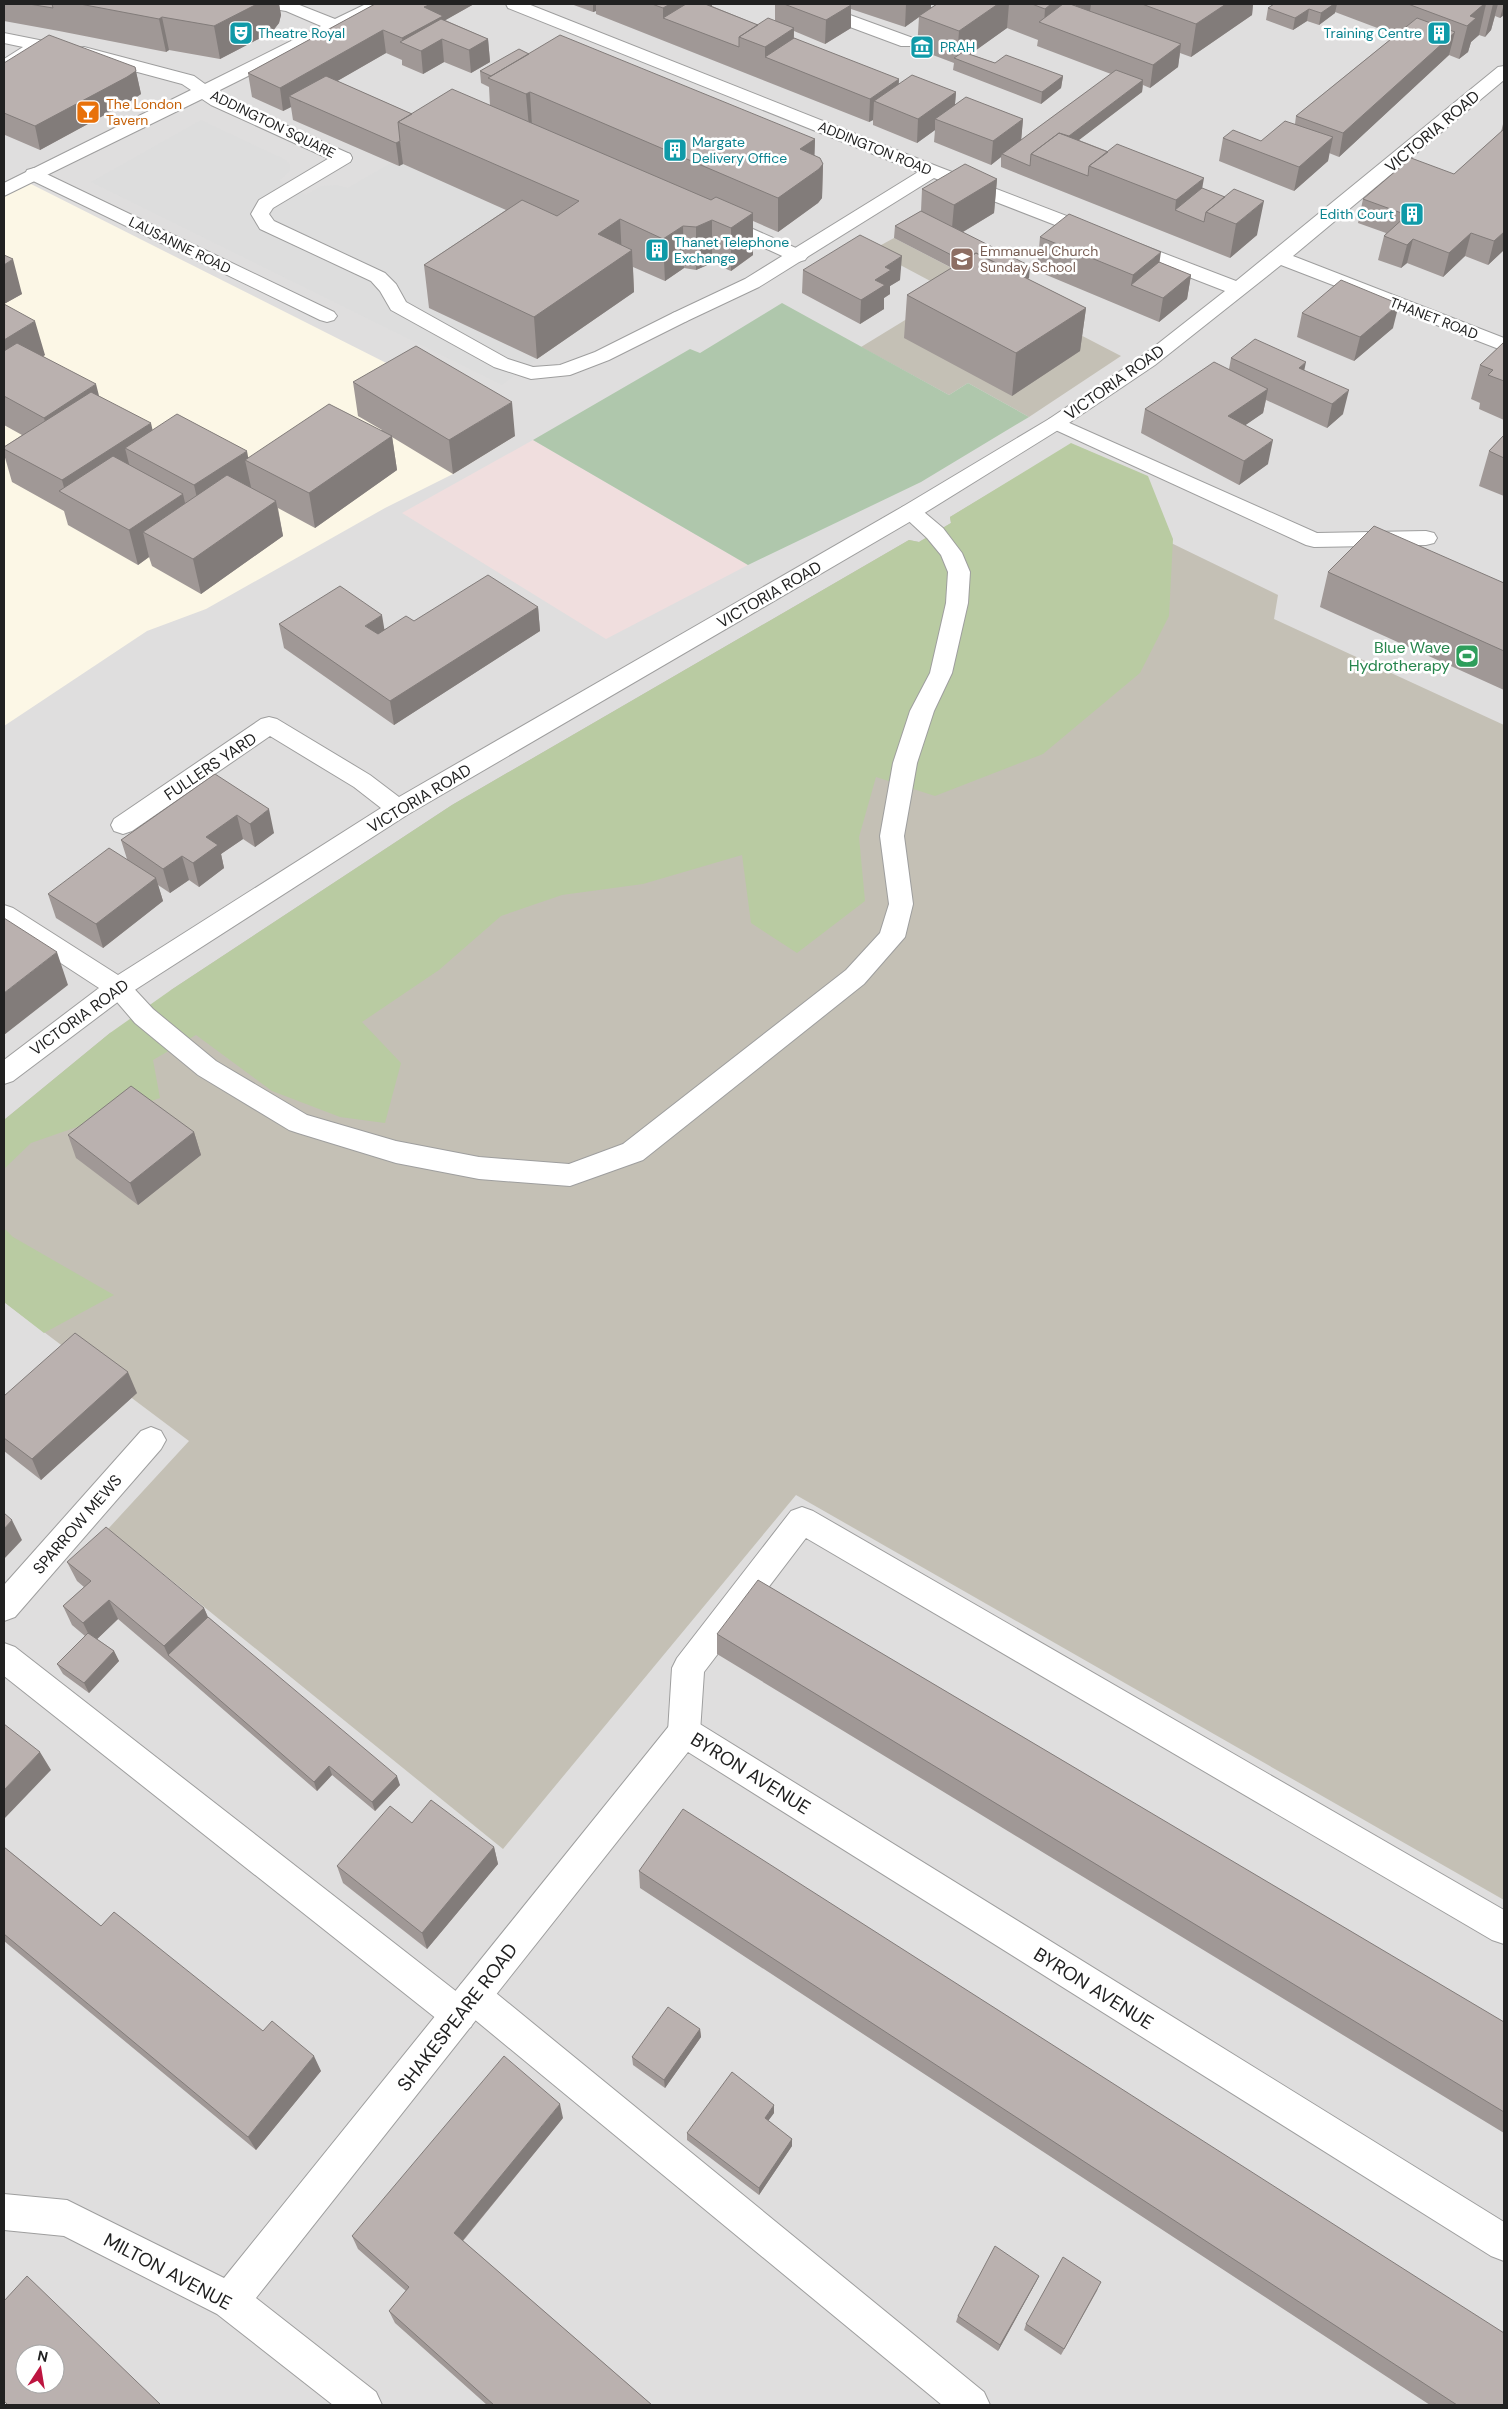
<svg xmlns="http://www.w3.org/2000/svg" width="1508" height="2409" viewBox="0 0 1508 2409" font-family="'DM Sans',sans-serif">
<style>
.residential{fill:#dfdede;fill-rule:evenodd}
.education{fill:#fcf7e6}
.military{fill:#f0dede}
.construction{fill:#c4c0b5}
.forest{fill:#b9cba2}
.cemetery{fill:#afc7ac}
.parking{fill:#ddd}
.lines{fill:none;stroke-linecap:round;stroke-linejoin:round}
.service-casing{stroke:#9e9e9e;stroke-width:2}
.minor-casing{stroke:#9e9e9e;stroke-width:2}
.service{fill:#fff;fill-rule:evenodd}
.minor{fill:#fff;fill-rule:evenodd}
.wall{fill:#a09896;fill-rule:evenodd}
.shaded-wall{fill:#827c7a}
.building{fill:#bab1af;stroke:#827c7a;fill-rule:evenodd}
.labels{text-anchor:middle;stroke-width:5;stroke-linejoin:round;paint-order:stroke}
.far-culture-label{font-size:14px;fill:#0d838f;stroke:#fff;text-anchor:start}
.far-food-label{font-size:14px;fill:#c56008;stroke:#fff;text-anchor:start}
.far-street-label{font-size:14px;fill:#212121;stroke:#fff}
.far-education-label{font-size:14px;fill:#785e54;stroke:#fff;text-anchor:start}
.street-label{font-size:16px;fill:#212121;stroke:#fff}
.leisure-label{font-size:16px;fill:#27864d;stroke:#fff;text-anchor:end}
.near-street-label{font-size:19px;fill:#212121;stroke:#fff}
</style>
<rect width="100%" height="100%" fill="#f0ece9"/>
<path class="residential" d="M4 4H1504V2405H4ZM25 2354H55V2384H25Z"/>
<path class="education" d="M29 183 420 380 515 436 453 474 385 508 206 609 147 631 4 726V197Z"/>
<path class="military" d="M533 440 748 565 606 639 402 513Z"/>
<path class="construction" d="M894 238 1121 356 1029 417 968 383 949 395 861 347 951 292 872 250Z
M1025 472 1278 595 1274 619 1504 725V1900L796 1495 503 1849 108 1529 189 1441 4 1302V1120L110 1033 124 1029 164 1003 171 990 452 805 909 540 919 542 951 523 950 517Z"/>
<path class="forest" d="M1071 443 1148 476 1173 539 1169 616 1140 673 1043 754 935 796 876 777 859 837 865 901 797 953 751 923 742 855 643 884 562 895 501 916 439 970 362 1022 401 1063 385 1123 340 1117 272 1091 196 1035 153 1060 160 1098 31 1143 4 1169V1120L110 1033 171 990 452 805 909 540 919 542 951 523 950 517Z
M4 1228 13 1237 114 1295 44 1333 4 1302Z"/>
<path class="cemetery" d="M782 303 949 395 968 383 1029 417 921 482 748 565 533 440 690 349 700 353Z"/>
<path class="parking" d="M201 120 286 160 290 165V171L279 181 306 195 321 186 336 185 348 188 389 164H403L546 228 429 308 537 359 502 385 91 182Z"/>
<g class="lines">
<g class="service-casing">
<path id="service" d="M343 152 350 154 352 158 350 162 273 208 269 214 274 221 385 273 396 284 406 302 508 359 533 367 560 365 595 352 673 313 680 311 687 313 690 317 687 321 609 360 570 375 531 379 494 367 391 310 380 291 371 281 260 229 251 214 259 200 336 154Z
M34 168 334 312 337 316 334 320 327 322 320 320 27 178 25 174 27 170Z
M719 214 805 252 808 256 805 260 798 262 791 260 712 224 710 220 712 216Z
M1056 417 1317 533 1426 531 1434 533 1437 538 1434 543 1426 545 1314 547 1306 545 1049 427 1046 423 1049 419Z
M910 505 918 507 943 528 962 553 970 572 968 603 952 673 934 711 917 763 904 836 913 904 905 937 864 984 643 1160 570 1186 479 1179 396 1163 298 1133 289 1130 198 1075 135 1023 105 988 109 981 118 978 127 981 153 1009 216 1061 307 1115 396 1141 479 1157 569 1164 623 1144 846 970 880 933 889 904 880 836 893 763 910 711 930 673 946 603 948 572 941 555 927 538 899 512 902 507Z
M802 1507 813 1511 1504 1910V1944L1492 1940 806 1538 704 1672 700 1732 695 1743 684 1747 673 1743 668 1732 672 1668 677 1658 791 1511Z
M4 1643 15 1647 457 1992 461 1984 473 1979 485 1984 984 2392 990 2405H942L474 2019 471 2027 459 2032 447 2027 4 1676Z"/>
</g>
<g class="minor-casing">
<path id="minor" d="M266 4H297L335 19 366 4H388L385 8 216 92 223 97 350 154 352 158 350 162H336L211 105 202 99 4 196V183L191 90 182 84 78 56 75 52 78 48 84 47 194 76 205 84 321 26 286 11 268 8Z
M506 4H528L939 167 1236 281 1498 67 1504 66V80L1293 256 1504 338V351L1281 265 1155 365 1063 427 918 517 407 815 127 995 13 1081 4 1084V1060L99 988 4 926V905L13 908 118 975 381 808 354 787 270 736 132 831 123 834 114 831 111 825 114 819 261 719 269 717 277 719 370 775 399 797 902 507 1049 419 1141 357 1225 291 934 178 759 287 687 321 680 323 673 321 670 317 673 313 745 279 918 172 508 8Z
M796 4H820L913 38 916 42 913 46H901L799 8Z
M4 33 44 41 47 45 10 70 4 71V59L23 47 4 43Z
M151 1427 161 1431 166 1440 161 1449 15 1617 4 1621V1585L141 1431Z
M684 1717 695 1721 1504 2222V2261L1491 2256 688 1752 256 2298 376 2392 382 2405H333L217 2314 64 2236 4 2230V2194L67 2200 224 2278 673 1721Z"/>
</g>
<use href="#service" class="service"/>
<use href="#minor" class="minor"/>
</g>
<path class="wall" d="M4 4H279L281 15 279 23 272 32 220 59 169 50 166 52 59 31 4 21Z
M375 4H474L445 20 488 39 490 62 471 73 444 62 423 74 402 65V60L386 53 337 81 412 114 490 106 489 87 481 83 480 71 529 54 815 139 814 156 823 164 822 198 818 203 778 232 753 221V255L731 271 712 263 696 270 684 268 665 281 633 267 634 292 537 359 429 308 424 265 506 210 403 164 399 166 293 120 291 107 283 111 252 97 248 73Z
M571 4H712V6L758 25 775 21V4H931V8L937 4H1253L1252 15 1191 57 1180 53 1178 67 1150 88 1143 85 1142 92 1079 140 1202 188 1257 235 1230 258 1001 167V157L991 165 934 142 935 130 917 143 873 125V120L869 122 596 14V11L593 12ZM851 9 905 27 919 17 917 49 954 63 953 70 1041 104 1061 88 1063 76 995 63 970 54 1007 28 1038 40 1037 46 1111 74 1021 140 1023 119 955 104 956 92 899 84 794 38V31L825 44 851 28Z
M1274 4H1504V15L1500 18 1495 16 1491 30 1485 37 1479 35 1471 42 1468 52 1459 59 1449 55 1339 157 1329 153 1328 161 1294 191 1219 161 1223 138 1261 141 1295 124 1296 116 1396 35 1335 12V13L1319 25 1307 21 1293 30 1266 20 1268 8Z
M4 63 135 67 141 94 132 100 40 150 5 135 4 136Z
M1504 120V250L1488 265 1465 256 1443 277 1407 263 1401 268 1378 260 1384 236 1386 233 1358 223 1363 199 1454 174 1501 132Z
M997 179 994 213 963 232 1029 278 1028 279 1086 308 1080 351 1012 396 904 338 907 295 952 268 894 238 895 226 921 211 922 189Z
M1040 237 1159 262 1191 275 1187 299 1159 322 1037 271Z
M4 255 22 294 4 304 45 355 43 356 99 396 152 430 248 458 382 430 358 416 353 382 515 436 453 474 392 437 397 470 315 528 278 508 283 536 201 594 152 566 149 557 138 565 68 525 64 511 12 482 4 454V447L22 435 4 425Z
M803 270 900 280 890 286V294L884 298V309L860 324 802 293Z
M1302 313 1393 328 1354 361 1297 337Z
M1504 342V420L1479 409 1480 403 1471 399 1480 365Z
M1231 358 1304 370 1343 414 1327 428 1266 400 1263 413 1245 425 1268 464 1239 485 1141 433 1145 409 1229 369Z
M1504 435V496L1479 486 1489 451Z
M1328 572 1504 583V690L1320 607Z
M538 607 540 631 394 725 284 648 279 624 385 629 414 621Z
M215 774 274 833 255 847 243 839 221 854 224 868 199 887 189 880 170 893 158 885 163 901 103 948 56 918 48 894 127 859 121 840Z
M194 1132 201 1155 138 1205 76 1158 68 1135Z
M137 1393 41 1480 4 1451V1396Z
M67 1562 204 1608 208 1617 400 1785 375 1811 332 1775 317 1791 172 1665 118 1619 97 1639 114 1651 119 1661 89 1693 63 1674 57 1664 85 1636 72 1625 63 1606 84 1587 77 1581Z
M717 1634 1504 2022V2133L717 1654Z
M412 1823 494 1847 498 1864 427 1949 343 1883 337 1866Z
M4 1847 101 1926 263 2031 321 2071 256 2150 4 1941Z
M639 1871 1504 2405H1430L640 1888Z
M700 2029 701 2037 665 2088 633 2065 632 2057Z
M774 2113 768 2121 792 2139V2146L759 2195 687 2140V2133Z
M563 2118 463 2241 652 2405H487L395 2323 389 2311 406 2291 358 2249 352 2236Z
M1039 2276 1036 2282 998 2351 956 2322 958 2316Z
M1098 2289 1061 2355 1024 2330 1026 2324Z"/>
<path class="shaded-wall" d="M257 4H279L281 15 279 23 272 32 220 59 214 26Z
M431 4H474L444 21 442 39 444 62 423 74 421 51 403 43 402 38 424 7Z
M593 4H596V11L593 12Z
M670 4H712V11L663 18V8Z
M906 4H931V9L919 16V17L905 27Z
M998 4H1009L1007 28 961 61 957 59 959 31Z
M1051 4H1065L1044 24 1045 9Z
M1076 4H1091L1089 18 1073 28Z
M1226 4H1253L1252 15 1191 57 1196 24Z
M1334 4H1337L1335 13 1319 25 1321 13Z
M1482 4H1486L1479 35 1471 42 1468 52 1459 59 1470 16Z
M1493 4H1498L1491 30 1485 37Z
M1504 4V15L1500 18Z
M851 5V28L825 44 826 20Z
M1309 9 1307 21 1293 30 1295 18Z
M162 17 169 50 166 52 159 19Z
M794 28 793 62 765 57V47Z
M383 30 386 53 301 102 289 96 291 107 283 111 280 88Z
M1455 32 1449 55 1339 157 1343 133Z
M488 39 490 62 471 73 469 50Z
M1181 44 1178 67 1150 88 1153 65Z
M135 67 141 94 132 100 40 150 35 126Z
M1063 76 1061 88 1041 104 1042 92Z
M899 79 898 103 874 101 873 120 869 122 870 99Z
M1143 80 1142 92 1050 162 1040 158Z
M530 92 532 126 529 128 526 94Z
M956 92 954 115 935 119V130L917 143 918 119Z
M1023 119 1021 142 1002 154 1001 157 991 165 993 141Z
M1333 137 1328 161 1294 191 1299 167Z
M815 139 814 173 823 164 822 198 818 203 778 232V198L800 149Z
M400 141 403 164 399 166 396 143Z
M1204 178 1198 212 1175 210 1176 200Z
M997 179 994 213 951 239 954 205Z
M1264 201 1257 235 1230 258 1236 224Z
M753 213V255L731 271V228Z
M620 219 622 257 632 250 634 292 537 359 534 317 598 234Z
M712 220V263L696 270V227Z
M683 226 684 268 665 281 663 239Z
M1504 232V250L1488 265 1494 241Z
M1471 233 1465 256 1443 277 1449 253Z
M1413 239 1407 263 1401 268 1407 245Z
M1161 252 1156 286 1131 285 1133 275Z
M902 256 900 280 890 286V294L884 298V309L860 324 861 300 885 267Z
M13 259 22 294 4 304V265Z
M1030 266 1029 278 1003 295 1004 282Z
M1191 275 1187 299 1159 322 1163 298Z
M1399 304 1393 328 1354 361 1360 337Z
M1086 308 1080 351 1012 396 1016 353Z
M35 321 45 355 4 380V340Z
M1306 362 1301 386 1299 368Z
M96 384 105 419 53 452 44 418Z
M1268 389 1263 413 1224 440 1228 416Z
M1349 390 1343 414 1327 428 1332 404Z
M512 402 515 436 453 474 449 440Z
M151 423 159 458 125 448 132 476 66 495 62 480Z
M392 436 397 470 315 528 309 493Z
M1273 440 1268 464 1239 485 1244 461Z
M247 451 249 462 245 460 251 487 202 520 194 485Z
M183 494 191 529 143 532 149 557 138 565 129 530Z
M276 501 283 536 201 594 193 559Z
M538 607 540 631 394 725 390 701Z
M382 615 386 639 365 626Z
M269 809 274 833 255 847 250 824Z
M237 815 243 839 221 854 224 868 199 887 193 863 206 837Z
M182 856 189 880 170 893 163 869Z
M156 878 163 901 103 948 96 924Z
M57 952 68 985 4 1035V993Z
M194 1132 201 1155 138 1205 130 1183Z
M128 1372 137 1393 41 1480 32 1459Z
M12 1520 22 1540 4 1559V1529Z
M109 1600 118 1619 93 1643 83 1623Z
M204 1608 212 1627 168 1655 164 1646Z
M114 1651 119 1661 89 1693 84 1683Z
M40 1752 51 1770 4 1819V1790Z
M329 1766 332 1775 317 1791 314 1782Z
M397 1776 400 1785 375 1811 372 1802Z
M494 1847 498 1864 427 1949 422 1933Z
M700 2029 701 2037 665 2088 664 2080Z
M314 2056 321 2071 256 2150 248 2137Z
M560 2104 563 2118 459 2245 454 2233Z
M774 2105V2113L765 2125V2118Z
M792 2139V2146L759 2195V2188Z
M1039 2276 1036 2282 998 2351 1000 2345Z"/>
<path class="building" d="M29 4H52L53 8Z
M80 4H257L214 26 162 17 159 19Z
M375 4H431L424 7 443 16 402 38 383 30 280 88 248 73Z
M652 4H670L663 8Z
M686 4H705L758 25 739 37V47L663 18Z
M784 4H849L851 5 826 20Z
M937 4H998L959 31 919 16Z
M1032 4H1051L1045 9Z
M1063 4H1070L1181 44 1153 65 1039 22Z
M1142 4H1226L1196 24Z
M1274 4H1334L1321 13 1309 9 1295 18 1268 8Z
M1408 4H1484L1470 16 1476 18 1467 26Z
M768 18 794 28 765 47 739 37Z
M1417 18 1455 32 1343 133 1296 116Z
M441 19 488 39 469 50 442 39 421 51 400 42Z
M49 35 135 67 136 71 127 77 35 126 4 113V63Z
M560 35 815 139 800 149 820 158 823 164 819 169 778 198 530 92 526 94 488 78Z
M794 38 899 79 870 99 765 57Z
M519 49 529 54 491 76 480 71Z
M963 52 995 63 1006 55 1063 76 1042 92 954 58Z
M1116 70 1143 80 1069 136 1059 133 1031 154 1030 166 1002 154Z
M912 75 956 92 918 119 874 101Z
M326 76 412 114 398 122 400 141 396 143 289 96Z
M452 89 711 200 716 197 753 213 731 228 712 220 696 227 683 226 663 239 620 219 598 234 632 250 534 317 424 265 522 200 557 216 579 201 398 122Z
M966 97 1023 119 993 141 935 119Z
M1285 121 1333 137 1299 167 1223 138 1233 130 1261 141Z
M1504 129V232L1494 241 1471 233 1449 253 1413 239 1407 245 1384 236 1407 215 1363 199 1411 158 1454 174Z
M1059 133 1108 152 1089 166 1088 176 1031 154Z
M1117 144 1204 178 1176 200 1089 166Z
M965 164 997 179 954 205 922 189Z
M1202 188 1225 197 1206 212 1204 222 1175 210Z
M1234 189 1264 201 1236 224 1206 212Z
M921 211 1030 266 1018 274 976 253 963 261 895 226Z
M1069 214 1161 252 1133 275 1040 237Z
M860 235 902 256 885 267 891 270 875 280 885 285 861 300 803 270Z
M976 253 1086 308 1016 353 907 295Z
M4 255 13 259 4 265Z
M1159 262 1191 275 1163 298 1131 285Z
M1341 280 1399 304 1360 337 1302 313Z
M4 304 35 321 4 340Z
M1255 339 1306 362 1299 368 1349 390 1332 404 1231 358Z
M1504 342V381L1488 375 1493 370 1480 365Z
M17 343 96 384 44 418 4 396V351Z
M416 346 512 402 449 440 353 382Z
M1214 362 1268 389 1228 416 1273 440 1244 461 1145 409Z
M91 392 151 423 62 480 4 449V447Z
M329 404 392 436 309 493 245 460Z
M177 414 247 451 194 485 125 448Z
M1504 435V458L1489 451Z
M113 456 183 494 129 530 59 491Z
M227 475 276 501 193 559 143 532Z
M1374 526 1504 583V651L1328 572Z
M488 575 538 607 390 701 279 624 340 586 382 615 365 626 378 634 406 616 414 621Z
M215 774 269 809 250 824 237 815 206 837 218 845 193 863 182 856 163 869 121 840Z
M109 848 156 878 96 924 48 894Z
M4 918 57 952 4 993Z
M131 1086 194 1132 130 1183 68 1135Z
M75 1333 128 1372 32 1459 4 1438V1396Z
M4 1513 12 1520 4 1529Z
M106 1527 204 1608 164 1646 109 1600 83 1623 63 1606 91 1581 67 1562Z
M758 1580 1504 2022V2112L717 1634Z
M208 1617 397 1776 372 1802 329 1766 314 1782 168 1655Z
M88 1633 114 1651 84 1683 57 1664Z
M4 1724 40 1752 4 1790Z
M431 1800 494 1847 422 1933 337 1866 390 1806 412 1823Z
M683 1809 1504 2333V2405H1457L639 1871Z
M4 1847 101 1926 114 1912 263 2031 272 2021 314 2056 248 2137 4 1934Z
M668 2007 700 2029 664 2080 632 2057Z
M504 2056 560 2104 454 2233 652 2405H494L389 2311 409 2287 352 2236Z
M732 2072 774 2105 765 2118 792 2139 759 2188 687 2133Z
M995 2246 1039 2276 1000 2345 958 2316Z
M1063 2257 1101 2282 1064 2349 1026 2324Z
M27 2276 161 2405H8L4 2401V2301ZM25 2354H55V2384H25Z"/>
<defs>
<g id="theatre-square" transform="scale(1.25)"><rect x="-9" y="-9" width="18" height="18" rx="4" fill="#0f9aa8" stroke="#fff"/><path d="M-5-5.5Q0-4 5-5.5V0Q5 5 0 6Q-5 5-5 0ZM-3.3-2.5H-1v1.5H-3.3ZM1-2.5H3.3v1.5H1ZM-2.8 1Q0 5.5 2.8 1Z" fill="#fff"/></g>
<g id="building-square" transform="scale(1.25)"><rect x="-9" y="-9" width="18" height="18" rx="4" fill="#0f9aa8" stroke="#fff"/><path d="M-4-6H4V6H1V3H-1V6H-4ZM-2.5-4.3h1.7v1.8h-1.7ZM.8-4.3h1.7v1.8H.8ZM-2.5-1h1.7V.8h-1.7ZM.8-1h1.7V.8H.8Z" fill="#fff"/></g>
<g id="museum-square" transform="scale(1.25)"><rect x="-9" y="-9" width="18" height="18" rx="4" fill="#0f9aa8" stroke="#fff"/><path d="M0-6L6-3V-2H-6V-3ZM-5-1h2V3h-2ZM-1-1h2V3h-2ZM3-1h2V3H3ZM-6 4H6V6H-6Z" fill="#fff"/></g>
<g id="bar-square" transform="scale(1.25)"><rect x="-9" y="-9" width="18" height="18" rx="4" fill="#e8710a" stroke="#fff"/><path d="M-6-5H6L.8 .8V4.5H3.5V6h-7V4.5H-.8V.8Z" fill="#fff"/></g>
<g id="school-square" transform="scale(1.25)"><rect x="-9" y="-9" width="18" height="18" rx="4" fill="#8d6e63" stroke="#fff"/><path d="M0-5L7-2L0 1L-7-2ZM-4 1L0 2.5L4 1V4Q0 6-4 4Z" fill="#fff"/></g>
<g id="stadium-square" transform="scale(1.25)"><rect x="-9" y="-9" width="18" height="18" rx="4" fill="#2e9e5b" stroke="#fff"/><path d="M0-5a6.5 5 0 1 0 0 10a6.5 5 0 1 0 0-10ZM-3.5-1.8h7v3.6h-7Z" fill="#fff"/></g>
</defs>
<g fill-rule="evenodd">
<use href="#theatre-square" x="241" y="33"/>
<use href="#building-square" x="1439" y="33"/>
<use href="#museum-square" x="922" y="47"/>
<use href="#bar-square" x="88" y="112"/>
<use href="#building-square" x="675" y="150"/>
<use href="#building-square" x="1412" y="214"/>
<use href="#building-square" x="657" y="250"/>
<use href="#school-square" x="962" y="259"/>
<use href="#stadium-square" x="1467" y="656"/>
</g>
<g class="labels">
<g class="far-culture-label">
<text x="258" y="38">Theatre Royal</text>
<text x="1422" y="38" text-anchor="end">Training Centre</text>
<text x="940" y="52">PRAH</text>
<text x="692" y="147">Margate<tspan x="692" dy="16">Delivery Office</tspan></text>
<text x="1394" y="219" text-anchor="end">Edith Court</text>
<text x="674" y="247">Thanet Telephone<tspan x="674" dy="16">Exchange</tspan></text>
</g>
<g class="far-food-label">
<text x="106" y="109">The London<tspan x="106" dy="16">Tavern</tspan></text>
</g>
<g class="far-street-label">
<text transform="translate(273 124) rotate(26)" y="5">ADDINGTON SQUARE</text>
<text transform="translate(875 148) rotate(22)" y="5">ADDINGTON ROAD</text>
<text transform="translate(180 245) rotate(26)" y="5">LAUSANNE ROAD</text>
<text transform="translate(1434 318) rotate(21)" y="5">THANET ROAD</text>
</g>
<g class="far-education-label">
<text x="980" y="256">Emmanuel Church<tspan x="980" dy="16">Sunday School</tspan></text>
</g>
<g class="street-label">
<text transform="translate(1432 131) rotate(-40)" y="6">VICTORIA ROAD</text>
<text transform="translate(1114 382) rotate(-35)" y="6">VICTORIA ROAD</text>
<text transform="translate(769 594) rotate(-30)" y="6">VICTORIA ROAD</text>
<text transform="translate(210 766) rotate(-34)" y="6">FULLERS YARD</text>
<text transform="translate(419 798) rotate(-31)" y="6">VICTORIA ROAD</text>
<text transform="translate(79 1017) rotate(-36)" y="6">VICTORIA ROAD</text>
<text transform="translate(77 1524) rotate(-49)" y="6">SPARROW MEWS</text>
</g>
<g class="leisure-label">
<text x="1450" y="653">Blue Wave<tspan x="1450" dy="18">Hydrotherapy</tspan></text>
</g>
<g class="near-street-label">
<text transform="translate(751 1773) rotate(32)" y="7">BYRON AVENUE</text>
<text transform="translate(1094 1988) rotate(32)" y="7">BYRON AVENUE</text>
<text transform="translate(457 2017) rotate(-52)" y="7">SHAKESPEARE ROAD</text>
<text transform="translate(168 2271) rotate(28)" y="7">MILTON AVENUE</text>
</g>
</g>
<rect width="1508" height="2409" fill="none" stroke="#212121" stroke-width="10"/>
<g transform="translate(40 2369) rotate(12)"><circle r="24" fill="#ffffff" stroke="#a6a6a6"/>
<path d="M0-4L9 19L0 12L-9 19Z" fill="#bd1540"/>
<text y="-8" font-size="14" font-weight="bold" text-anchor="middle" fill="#212121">N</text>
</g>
</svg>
